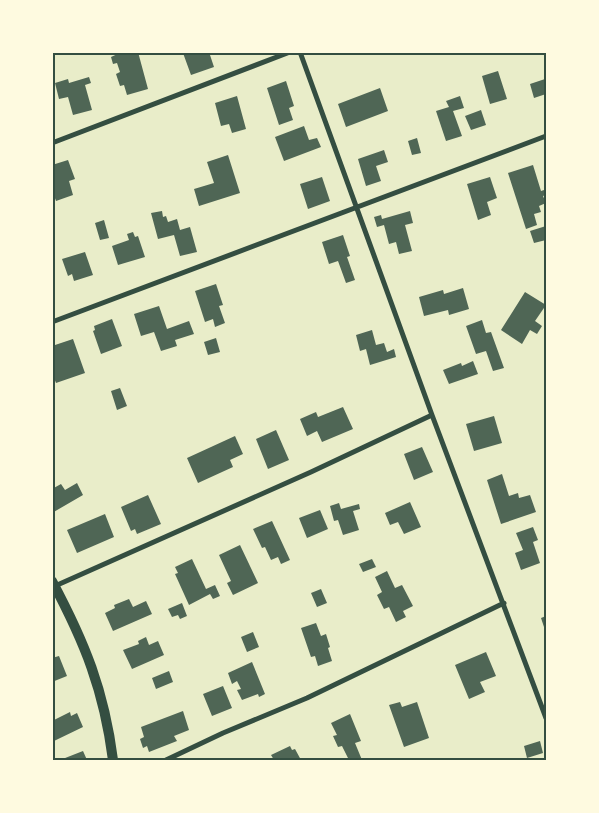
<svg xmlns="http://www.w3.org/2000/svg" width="599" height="813" viewBox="0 0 599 813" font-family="'Times New Roman',serif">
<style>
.building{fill:#4f6655}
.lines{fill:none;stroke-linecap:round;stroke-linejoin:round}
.minor{stroke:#344e41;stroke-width:5}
.secondary{stroke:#344e41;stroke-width:10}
.neatline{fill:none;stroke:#344e41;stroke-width:2}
</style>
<rect width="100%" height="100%" fill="#e9edc9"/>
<path class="building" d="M122 52H138L148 89 127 95 124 85 120 86 116 74 120 72 117 63 113 64 111 57Z
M186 52H209L214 67 191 75 183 53Z
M498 71 507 99 490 104 482 76Z
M89 77 91 83 85 85 92 110 73 115 68 97 59 99 55 83 68 79 69 83Z
M545 79 546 94 534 98 530 84Z
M286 81 294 106 289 108 293 120 279 125 267 88Z
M380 88 388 111 346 127 338 104Z
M237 96 246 129 232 133 229 124 221 126 215 103Z
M460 96 464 108 453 111 462 136 446 141 436 111 449 107 446 101Z
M481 110 486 125 471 130 465 116Z
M304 126 309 140 317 138 321 147 284 161 275 137Z
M417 138 421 153 412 155 408 141Z
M384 150 388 162 376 166 381 181 366 186 358 159Z
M228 155 240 193 199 206 194 189 214 183 207 162Z
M68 160 75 179 69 181 73 195 56 201 52 190V165Z
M533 165 541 191 544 190 546 195 543 196 546 203 539 206 541 212 534 214 537 225 526 229 508 173Z
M322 177 330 201 308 209 300 184Z
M490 177 497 198 487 202 491 215 478 220 467 184Z
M162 211 163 217 166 216 168 222 177 219 180 230 190 227 197 252 180 256 174 235 158 239 151 213Z
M410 211 413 223 405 225 412 251 399 254 396 242 389 244 384 225 377 227 374 217 381 215 382 219Z
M104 220 109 238 100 240 95 223Z
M546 226V240L534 243 530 231Z
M133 232 135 237 138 236 145 257 118 265 112 246 129 240 127 234Z
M343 235 350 256 347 257 355 280 346 283 338 261 329 264 322 242Z
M85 252 93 275 74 281 72 274 68 276 62 259Z
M216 284 223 305 219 306 225 323 215 327 213 319 205 322 195 291Z
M463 288 469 309 449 315 448 310 424 316 419 297 443 290 444 294Z
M525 292 546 305 535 321 542 326 537 334 530 330 522 344 501 330Z
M159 306 167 329 189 321 194 334 175 340 177 346 161 351 154 332 141 336 134 314Z
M112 319 122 346 101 354 93 331 95 330 94 326Z
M482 320 486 333 491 332 504 368 493 371 486 351 476 354 466 326Z
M372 330 376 345 384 343 387 352 394 349 396 357 370 365 366 349 360 351 356 335Z
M216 338 220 352 208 355 204 342Z
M73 339 85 373 56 383 52 373V346Z
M473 361 478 374 449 384 443 370 461 363 462 366Z
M120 388 127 406 117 410 111 391Z
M343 407 353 429 322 442 317 431 307 436 300 419 316 412 318 417Z
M494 416 502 443 474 451 466 424Z
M276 430 289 460 268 469 256 439Z
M235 436 243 454 230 460 233 467 198 483 187 458Z
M422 447 433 472 414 480 404 454Z
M502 474 509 496 518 493 519 498 530 495 536 512 501 524 487 480Z
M77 483 83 495 52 513V489L61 484 65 490Z
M148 495 161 524 137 534 135 529 131 531 121 507Z
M410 502 421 527 404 534 398 522 390 525 385 513Z
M339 503 341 509 359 504 360 509 353 511 359 530 343 535 338 520 334 521 330 506Z
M320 510 328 529 307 538 299 518Z
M105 514 114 537 77 553 67 530Z
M272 521 290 560 281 564 278 557 271 560 265 547 262 548 253 529Z
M533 527 538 540 533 542 540 563 521 570 515 553 523 550 516 533Z
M240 545 258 583 233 595 227 583 231 581 219 555Z
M192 559 206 589 215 585 220 596 213 599 210 594 189 605 175 574 178 573 175 567Z
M372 559 376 567 363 572 359 564Z
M387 571 395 588 402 585 413 606 403 611 406 617 396 622 389 607 384 609 377 595 382 592 375 577Z
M321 589 327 603 317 607 311 593Z
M129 599 133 607 146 601 152 614 113 631 105 613 115 608 114 605Z
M182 603 187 616 180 619 178 615 172 617 168 609Z
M546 616V633L541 618Z
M316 623 321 636 326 634 330 647 328 648 332 661 318 666 315 656 311 657 301 628Z
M253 632 259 647 247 652 241 637Z
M146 637 149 645 158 641 164 655 132 669 123 650 139 644 138 641Z
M486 652 496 676 480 682 485 692 469 699 455 665Z
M59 656 67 676 52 682V658Z
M252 662 265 694 259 697 258 694 242 700 237 690 241 689 237 681 232 684 228 673Z
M169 671 173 682 156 689 152 678Z
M223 686 232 708 212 716 203 694Z
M400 702 402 707 417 702 429 738 404 747 389 705Z
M183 711 189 730 174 736 177 741 149 752 147 746 143 748 140 739 144 737 141 727Z
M70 712 71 716 77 713 83 727 54 741 52 721Z
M350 714 361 741 355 743 362 760H349L342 746 338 747 333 736 337 735 331 723Z
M540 741 543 753 527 758 524 746Z
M290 746 292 750 295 749 301 760H274L271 755Z
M83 751 87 760H60Z"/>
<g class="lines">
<path class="minor" d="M300 52 432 415 546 718
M52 143 290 52
M52 322 546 136
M55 586 311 472 432 415
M166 760 223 733 307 698 504 603"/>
<path class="secondary" d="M52 581C85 643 104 690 113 760"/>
</g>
<rect width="599" height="813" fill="none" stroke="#fefae0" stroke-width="108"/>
<rect x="54" y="54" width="491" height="705" class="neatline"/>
</svg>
